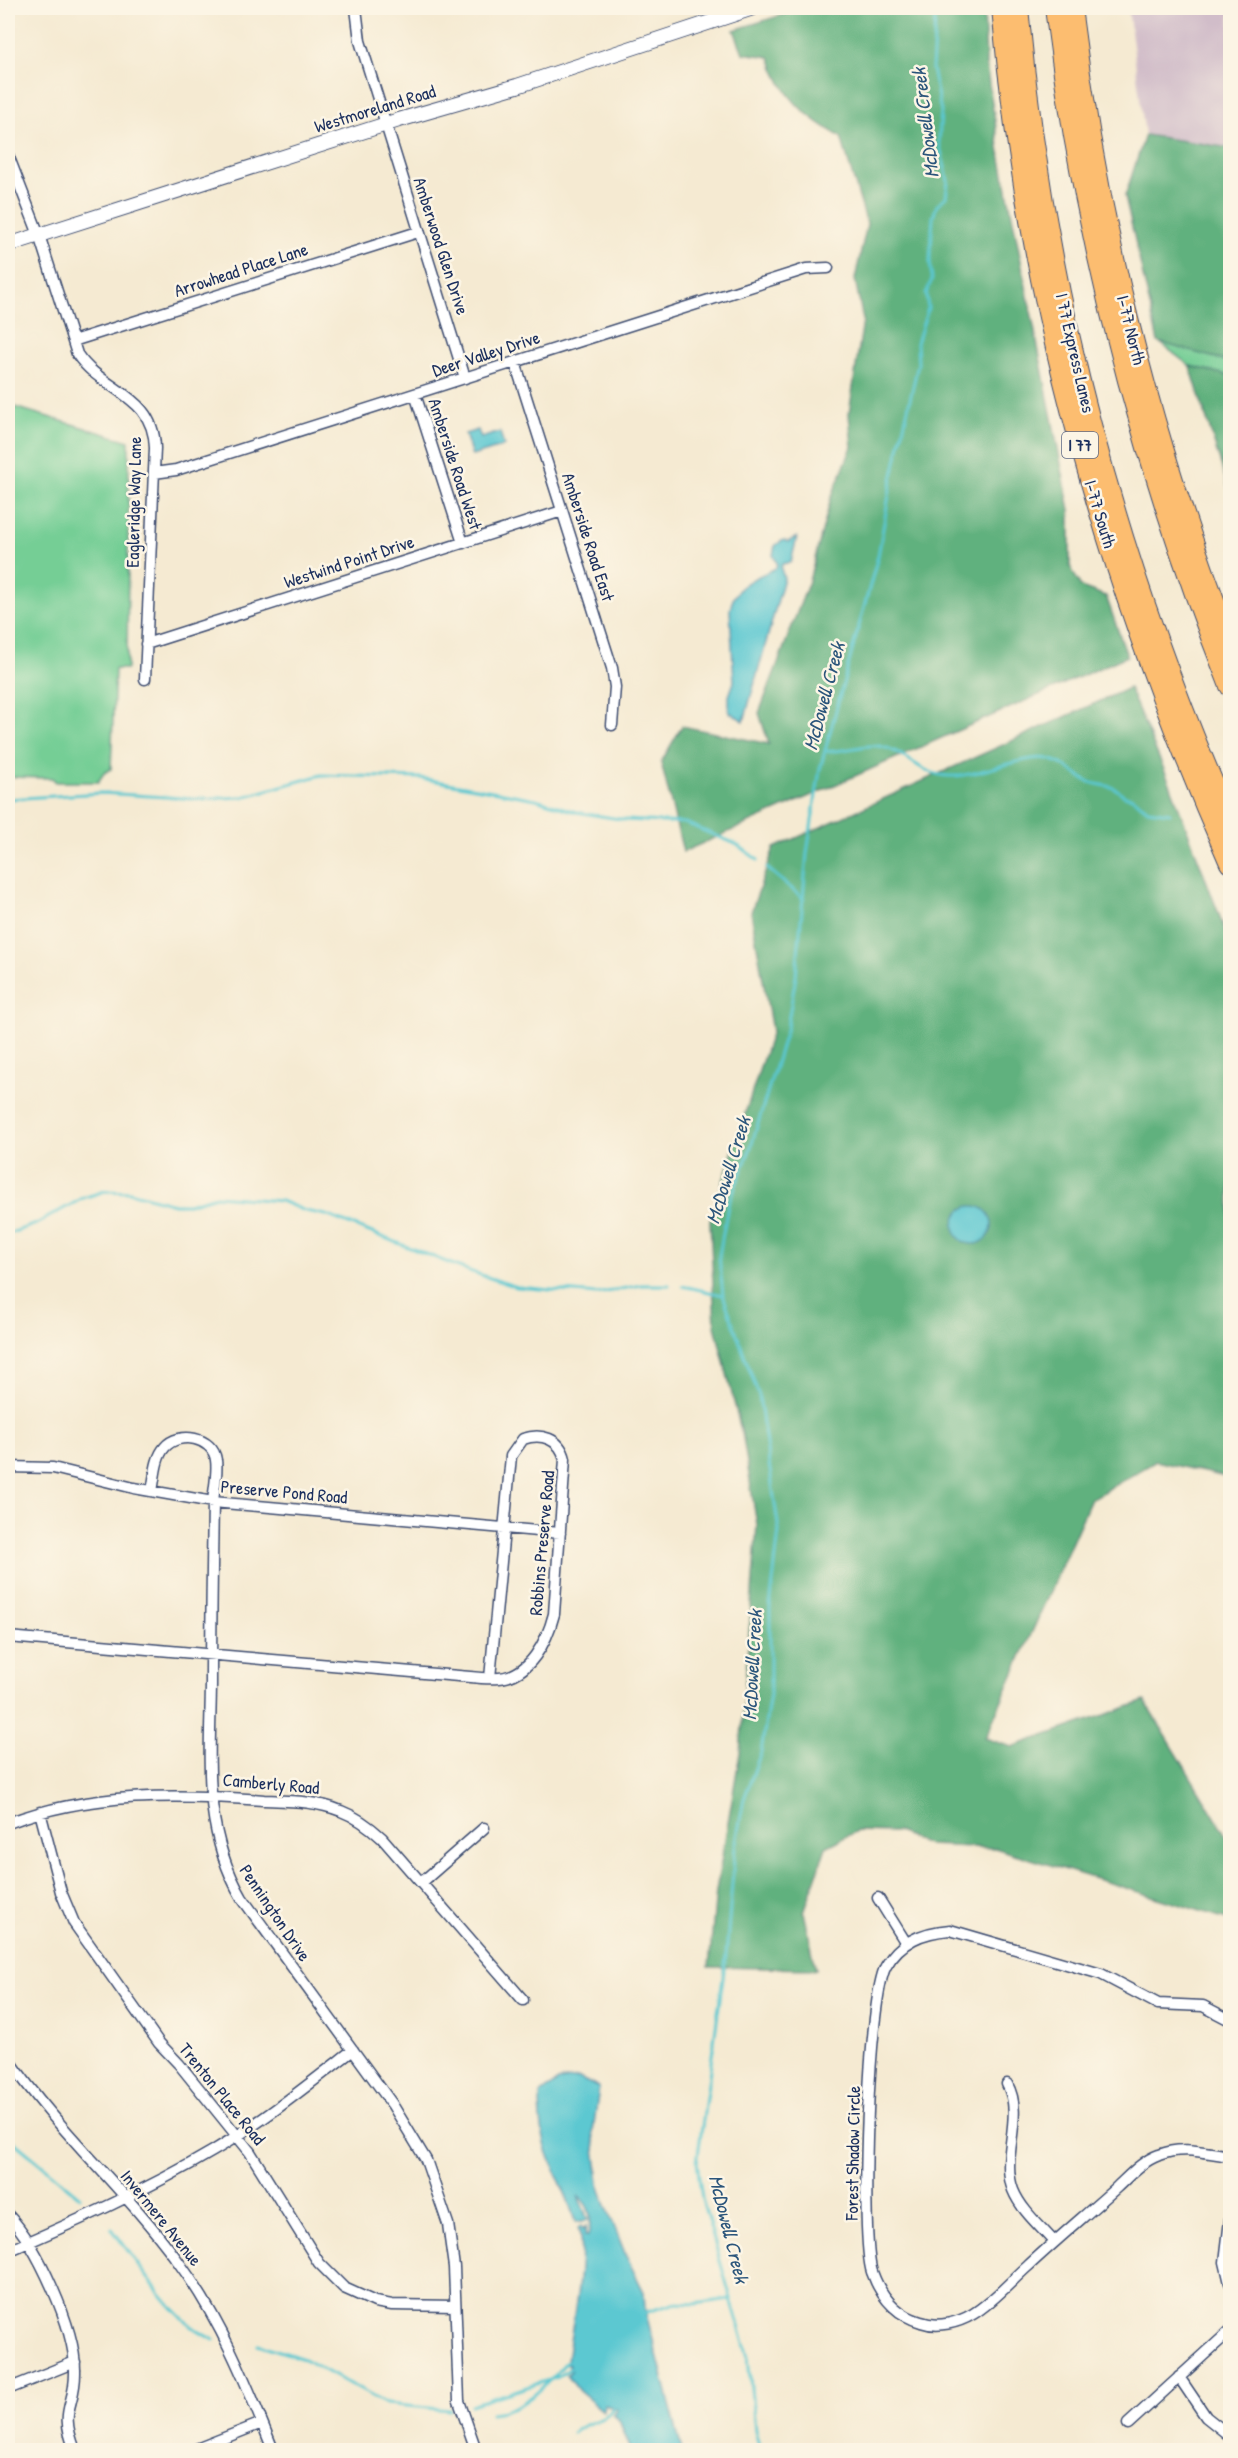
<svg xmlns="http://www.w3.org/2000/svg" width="1238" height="2458" viewBox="0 0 1238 2458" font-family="'Patrick Hand',sans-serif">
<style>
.industrial{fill:#d1bdc9}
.green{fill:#75ce95;stroke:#487e7a;stroke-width:1.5}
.forest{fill:#60b17e;stroke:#3e706e;stroke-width:1.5}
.water{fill:#5bc8d1;stroke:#3b7c98;stroke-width:1.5}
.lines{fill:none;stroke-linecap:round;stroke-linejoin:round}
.stream{stroke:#5bc8d1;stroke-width:3}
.minor-casing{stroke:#3c4b6f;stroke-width:13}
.tertiary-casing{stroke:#3c4b6f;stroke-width:16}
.motorway-casing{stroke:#3c4b6f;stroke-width:22}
.minor{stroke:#fff;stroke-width:10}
.tertiary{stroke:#fff;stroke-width:14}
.motorway{stroke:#fcbd6f;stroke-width:20}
.labels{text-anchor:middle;stroke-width:5;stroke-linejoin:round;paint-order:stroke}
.shield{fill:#fcf5e5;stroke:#5e6a86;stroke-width:1.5}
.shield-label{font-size:16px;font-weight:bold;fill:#1b2f5e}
.street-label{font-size:18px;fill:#1b2f5e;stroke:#fcf5e5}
.water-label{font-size:20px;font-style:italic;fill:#2b557b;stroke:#fcf5e5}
</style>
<rect width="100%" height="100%" fill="#fcf5e5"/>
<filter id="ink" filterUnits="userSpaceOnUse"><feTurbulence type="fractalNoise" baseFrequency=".0167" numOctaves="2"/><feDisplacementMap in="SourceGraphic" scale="12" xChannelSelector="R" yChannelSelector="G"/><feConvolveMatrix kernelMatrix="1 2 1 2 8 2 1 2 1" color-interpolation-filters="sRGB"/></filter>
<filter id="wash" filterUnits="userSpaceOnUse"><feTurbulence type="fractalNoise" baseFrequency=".008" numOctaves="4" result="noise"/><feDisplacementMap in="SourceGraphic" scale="24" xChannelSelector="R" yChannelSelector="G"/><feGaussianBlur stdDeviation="1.35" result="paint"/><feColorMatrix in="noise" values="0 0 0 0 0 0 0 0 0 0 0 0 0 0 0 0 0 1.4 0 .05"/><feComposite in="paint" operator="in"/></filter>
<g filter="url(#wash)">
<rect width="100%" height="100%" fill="#f5ead2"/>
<path class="industrial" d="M1128 8H1230V148L1145 135Z"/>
<path class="green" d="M1159 342 1230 362V376L1190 366Z
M8 405 129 441 127 669H115L111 769 104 773 98 782H56L52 778 8 777Z"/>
<path class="forest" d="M804 8H984L986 64 1001 159 1070 510V566L1081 587 1106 596 1127 656 683 852 661 762 682 726 769 744 759 713 809 581 831 498 852 447 849 414 863 320 855 279 867 224 841 137C805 116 783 98 770 57L743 53 734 30Z
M1145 135 1230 148V362L1158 342 1125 196Z
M1190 366 1230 376V493Z
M1129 688 1169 781 1230 944V1478L1156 1461 1091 1499 985 1738 1012 1747 1145 1701 1230 1842V1920L995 1848 929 1845 898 1832 857 1831 826 1847 804 1912 816 1969 709 1967 716 1891 740 1753 757 1525 743 1438 715 1326 710 1221 772 1031 751 912 774 848Z"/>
<path class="water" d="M478 430 481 438 500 432 504 446 472 456 465 434Z
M797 537 791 562 782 564 781 569 784 578 744 721 729 712V696L734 682 730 610C734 584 755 578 776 568L777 563 773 555 775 546 783 540 788 542Z
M954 1225a19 19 0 1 1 38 0a19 19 0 1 1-38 0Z
M579 2078 599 2088 593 2131 600 2190 626 2256 644 2292 645 2310 682 2450H631L619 2420 613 2414 617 2409 605 2405 603 2411 579 2391 567 2375 571 2371 567 2361C571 2330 587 2256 578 2228L581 2226 583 2230 586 2226 585 2236H588C592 2218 592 2208 578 2196L588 2220 575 2222C569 2198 558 2179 549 2156 541 2136 540 2114 540 2094L558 2081Z"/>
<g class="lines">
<path class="stream" d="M825 751C844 753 868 742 883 747 909 753 917 774 949 776 973 778 1025 754 1048 759 1063 762 1074 774 1087 781 1099 787 1112 782 1124 796L1133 798 1148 810 1170 813
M8 799 101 793 199 799 243 797 321 775 420 778 536 799 576 812 626 820 685 823 736 844 758 860
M767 868 804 899
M8 1234 36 1224 83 1198 105 1191 130 1192 174 1204H188L216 1196 281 1201 305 1211 326 1215 472 1272 517 1287 597 1294 641 1285H669
M683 1286 723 1295
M8 2137 80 2197
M112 2229C139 2264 173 2322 214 2340
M644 2313 676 2303 695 2304 730 2299
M258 2344 304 2359 386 2404 450 2410
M471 2405 558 2377 571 2368
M491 2413C524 2411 546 2385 567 2361
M573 2433C586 2420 603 2424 613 2408
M760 2450 755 2430 748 2357 702 2199 697 2162 726 1956 735 1847 744 1799 761 1752 770 1694V1607L779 1531 759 1396 723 1295 719 1256 728 1205 750 1150 787 1027 796 976 807 853 820 769 878 556 891 484 918 364 917 343 928 308 926 294 932 279 930 262 933 217 937 205 946 197 948 181 939 142 941 111 932 69 935 21 933 8"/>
</g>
</g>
<g filter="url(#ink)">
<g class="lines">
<g class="minor-casing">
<path id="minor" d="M356 8 360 41 465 378
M8 155 39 235 77 354C102 392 154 394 155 448L145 679
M73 341 418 232
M515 362 612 668 615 687 612 725
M415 394 463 543
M154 473 176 470 806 269 828 268
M146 644 562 511
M8 1467 53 1468 134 1488 213 1502 560 1533
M152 1491C155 1477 155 1458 165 1447 179 1431 213 1437 216 1460 218 1473 214 1489 213 1502 212 1563 211 1624 211 1685 210 1761 202 1829 242 1898L392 2104 426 2160 448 2224 454 2267 459 2401 476 2450
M8 1637 470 1677C479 1678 489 1679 499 1678 530 1676 547 1641 554 1614L565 1459C560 1438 541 1433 523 1439L511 1456 490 1678
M40 1812 61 1892 74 1923 159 2043 179 2064 250 2152 319 2263 344 2288 375 2302 392 2305 455 2306
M8 1823C89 1792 179 1794 264 1800 290 1801 317 1801 341 1811 357 1817 369 1826 382 1838L523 2000
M421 1883 484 1828
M878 1898 906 1943
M1230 2020 1203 2006 1158 2004 1101 1974 950 1930C923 1932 900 1941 886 1966 868 1997 860 2236 872 2272 881 2297 896 2315 921 2322 938 2328 958 2323 973 2314 994 2301 1010 2282 1028 2266 1057 2239 1087 2214 1116 2188 1129 2176 1142 2161 1159 2155 1183 2145 1206 2153 1230 2156
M8 2058C58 2131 125 2189 177 2260 220 2318 247 2384 273 2450
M1007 2084C1025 2116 1000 2156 1013 2190 1021 2210 1040 2226 1054 2242
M8 2215C37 2245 75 2328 75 2370 76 2408 58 2407 75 2450
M1230 2220 1225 2262 1230 2283
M8 2251C77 2221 147 2190 213 2151 262 2122 308 2085 353 2050
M1179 2377 1206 2417 1230 2436
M8 2389 75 2362
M1128 2424 1230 2331
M194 2450 262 2423"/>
</g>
<g class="tertiary-casing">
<path id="tertiary" d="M8 245 399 120 517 86 753 8"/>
</g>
<g class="motorway-casing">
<path id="motorway" d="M1002 8C1027 304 1110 591 1230 863
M1018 8C1043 288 1116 565 1230 822
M1055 8C1084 241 1143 468 1230 686
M1071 8C1098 224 1150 438 1230 642"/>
</g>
<use href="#minor" class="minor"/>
<use href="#tertiary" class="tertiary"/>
<use href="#motorway" class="motorway"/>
</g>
</g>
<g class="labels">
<rect class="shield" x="1062" y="432" width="36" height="26" rx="4.5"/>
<g class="shield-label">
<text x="1080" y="451">I 77</text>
</g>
<g class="street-label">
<text transform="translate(375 109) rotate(-17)" y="6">Westmoreland Road</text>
<text transform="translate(441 246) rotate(72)" y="6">Amberwood Glen Drive</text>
<text transform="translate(241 270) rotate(-18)" y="6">Arrowhead Place Lane</text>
<text transform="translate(1131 330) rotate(76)" y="6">I-77 North</text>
<text transform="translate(1075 353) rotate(77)" y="6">I 77 Express Lanes</text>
<text transform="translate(486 354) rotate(-18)" y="6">Deer Valley Drive</text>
<text transform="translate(455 464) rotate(72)" y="6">Amberside Road West</text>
<text transform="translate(134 502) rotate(-89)" y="6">Eagleridge Way Lane</text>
<text transform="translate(1100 514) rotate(73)" y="6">I-77 South</text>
<text transform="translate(588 537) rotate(72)" y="6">Amberside Road East</text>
<text transform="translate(349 562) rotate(-18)" y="6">Westwind Point Drive</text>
<text transform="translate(284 1492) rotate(5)" y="6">Preserve Pond Road</text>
<text transform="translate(542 1543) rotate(-85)" y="6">Robbins Preserve Road</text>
<text transform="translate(271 1784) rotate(5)" y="6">Camberly Road</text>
<text transform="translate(275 1913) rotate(56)" y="6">Pennington Drive</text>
<text transform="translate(222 2094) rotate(51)" y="6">Trenton Place Road</text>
<text transform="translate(853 2153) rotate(-89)" y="6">Forest Shadow Circle</text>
<text transform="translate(161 2218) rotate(51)" y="6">Invermere Avenue</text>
</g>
<g class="water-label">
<text transform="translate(925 123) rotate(-97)" y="7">McDowell Creek</text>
<text transform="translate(824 696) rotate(-75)" y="7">McDowell Creek</text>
<text transform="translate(728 1170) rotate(-73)" y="7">McDowell Creek</text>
<text transform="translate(752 1665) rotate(-87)" y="7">McDowell Creek</text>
<text transform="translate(729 2229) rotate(76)" y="7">McDowell Creek</text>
</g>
</g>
<rect width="1238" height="2458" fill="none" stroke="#fcf5e5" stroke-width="30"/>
</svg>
